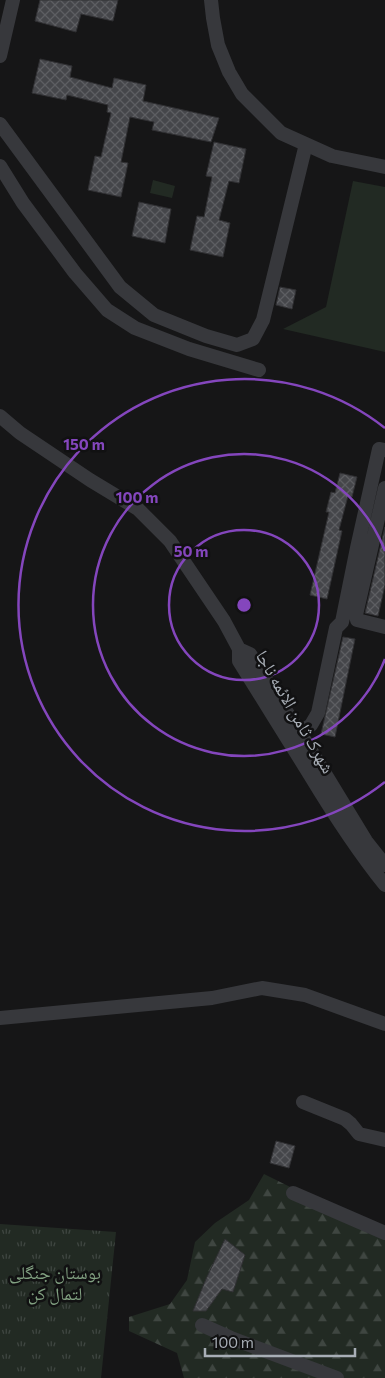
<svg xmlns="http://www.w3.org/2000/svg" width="385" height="1378" viewBox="0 0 385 1378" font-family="Commissioner,'Noto Naskh Arabic',sans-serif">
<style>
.grass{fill:url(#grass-tufts)}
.forest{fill:url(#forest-firs)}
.garden{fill:#222a23}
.building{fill:url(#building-cross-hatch);stroke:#303033}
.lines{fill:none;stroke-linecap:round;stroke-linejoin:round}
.minor{stroke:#37383c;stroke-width:14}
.ring{fill:none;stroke:#8446bd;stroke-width:2.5}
.labels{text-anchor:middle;stroke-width:5;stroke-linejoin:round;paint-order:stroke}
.street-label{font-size:18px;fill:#a8aeb6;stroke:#111112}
.park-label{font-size:18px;fill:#81a081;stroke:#111112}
.centre{fill:#8446bd;stroke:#111112;stroke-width:2.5}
.ring-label{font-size:15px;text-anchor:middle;font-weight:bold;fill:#8446bd;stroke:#111112;stroke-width:5;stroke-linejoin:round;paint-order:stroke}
</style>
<defs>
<pattern id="grass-tufts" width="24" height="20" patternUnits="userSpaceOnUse" patternTransform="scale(1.25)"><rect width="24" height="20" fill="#222a23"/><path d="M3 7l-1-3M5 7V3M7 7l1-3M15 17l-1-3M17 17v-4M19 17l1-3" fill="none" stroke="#3f4641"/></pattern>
<pattern id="forest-firs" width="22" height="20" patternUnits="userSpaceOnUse" patternTransform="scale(1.25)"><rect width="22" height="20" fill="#222a23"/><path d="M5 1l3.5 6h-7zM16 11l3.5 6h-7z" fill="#3f4641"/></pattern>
<pattern id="building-cross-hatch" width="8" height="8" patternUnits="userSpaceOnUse" patternTransform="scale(1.25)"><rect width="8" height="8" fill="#45464a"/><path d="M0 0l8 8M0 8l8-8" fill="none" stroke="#5d5e62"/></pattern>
</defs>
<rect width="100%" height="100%" fill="#161617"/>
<path class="grass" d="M0 1224 116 1232 101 1378H0Z"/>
<path class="forest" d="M264 1174 385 1234V1378H184L177 1353 129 1331V1317L170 1304 187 1280 195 1242 215 1223 249 1200Z"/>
<path class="garden" d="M153 180 175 186 172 198 150 193Z
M353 181 385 187V352L283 329 326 307Z"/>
<path class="building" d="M40 0H118L113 21 81 14 76 32 35 21Z
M40 59 72 66 70 77 112 88 114 78 146 85 143 101 219 118 211 142 152 130 154 122 130 117 121 162 128 163 121 197 88 190 95 156 101 157 111 113 107 112 108 105 67 95 66 100 32 93Z
M214 142 246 149 239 183 229 181 219 220 230 223 223 257 190 250 197 216 204 217 212 177 206 176Z
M139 202 171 209 165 243 132 236Z
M280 287 296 290 292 309 276 305Z
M340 473 357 477 352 497 348 496 339 530 342 531 327 599 310 595 329 512H326L331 492 335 493Z
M385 527V585L378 616 365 613Z
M343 637 355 639 335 737 321 734Z
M276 1141 295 1146 289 1168 270 1163Z
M225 1239 245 1255 233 1292 222 1289 206 1311H193L206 1279Z"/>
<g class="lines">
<path class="minor" d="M211 0 213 18 218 45 229 72 242 94 281 133 332 156 385 167
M0 56 13 0
M0 124 120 287 154 315 206 336 237 345 253 339 263 320 306 144
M0 166 23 203 75 273 107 310 135 328 189 349 259 370
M0 416 20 433 90 480 138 509 170 541 224 621 239 649
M385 488 356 615 357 620 385 627
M293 737 311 725 318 713 336 628 342 622 357 548 379 449 385 450
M385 865 366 841 310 749 250 654 239 649V661C263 699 286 737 310 775 333 813 357 850 385 885
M0 1018 212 998 262 988 305 995 385 1024
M303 1102 345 1119 351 1124 359 1134 385 1140
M293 1193 385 1233
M202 1325 231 1338 337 1378"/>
</g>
<g class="ring">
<circle cx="244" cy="605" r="75"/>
<path d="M385 659A151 151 0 1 1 385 551"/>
<path d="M385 782A226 226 0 1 1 385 428"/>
</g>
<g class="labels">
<g class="street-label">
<text transform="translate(295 712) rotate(60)" y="6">شهرک ثامن الائمه ناجا</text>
</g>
<g class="park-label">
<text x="55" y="1279">بوستان جنگلی<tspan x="55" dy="21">لتمال کن</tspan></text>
</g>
</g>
<circle cx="244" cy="605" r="8" class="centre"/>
<g class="ring-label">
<text x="84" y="450">150 m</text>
<text x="137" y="503">100 m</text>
<text x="191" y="557">50 m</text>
</g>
<path d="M205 1348v8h150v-8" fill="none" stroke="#a8aeb6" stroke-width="2.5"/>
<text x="212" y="1348" font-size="15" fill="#a8aeb6" stroke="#111112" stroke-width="4" paint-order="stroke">100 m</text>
</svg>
